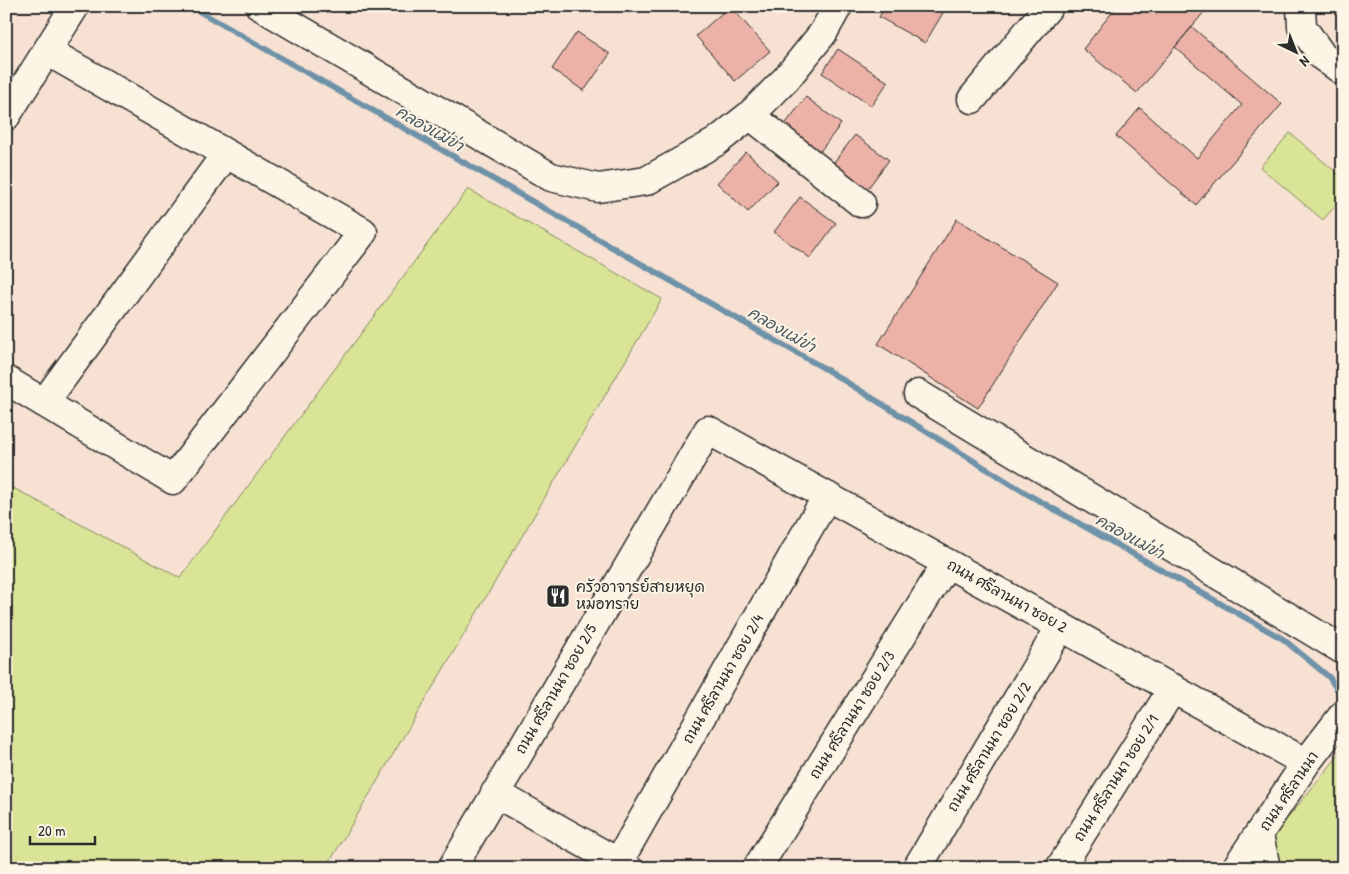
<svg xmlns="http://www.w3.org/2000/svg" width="1349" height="874" viewBox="0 0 1349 874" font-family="'Patrick Hand','Playpen Sans Thai',sans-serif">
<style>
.green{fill:#d9e497;stroke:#828861}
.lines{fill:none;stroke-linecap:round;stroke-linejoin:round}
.stream{stroke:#6e92a8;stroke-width:6}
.building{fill:#ecb2a7;stroke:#2b2b2b}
.minor-casing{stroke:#2b2b2b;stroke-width:31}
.minor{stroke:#fcf5e5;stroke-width:28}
.labels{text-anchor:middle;stroke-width:4;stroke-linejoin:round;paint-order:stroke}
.poi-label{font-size:15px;fill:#2b2b2b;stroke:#fcf5e5;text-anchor:start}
.street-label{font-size:15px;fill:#2b2b2b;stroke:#fcf5e5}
.water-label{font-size:16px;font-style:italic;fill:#47565f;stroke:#fcf5e5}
</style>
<rect width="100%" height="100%" fill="#f7e1d2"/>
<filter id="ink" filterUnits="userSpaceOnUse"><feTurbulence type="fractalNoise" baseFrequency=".02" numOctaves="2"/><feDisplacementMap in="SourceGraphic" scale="10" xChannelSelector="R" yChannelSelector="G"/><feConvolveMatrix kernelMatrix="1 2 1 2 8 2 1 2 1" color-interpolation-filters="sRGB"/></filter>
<g filter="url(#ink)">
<path class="green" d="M1290 133 1343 178V197L1323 220 1260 167Z
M468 189 662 299 326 868H6V484L180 578Z
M1343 750V868H1280L1273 836Z"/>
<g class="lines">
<path class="stream" d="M190 6 827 370 1029 495 1283 639 1329 677 1343 698"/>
</g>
<path class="building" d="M730 6 770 51 735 81 696 36Z
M886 6H947L925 43 879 17Z
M1117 6H1209L1137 93 1083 49Z
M1192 27 1282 104 1196 205 1116 136 1140 108 1197 158 1242 105 1175 47Z
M577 32 610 54 584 91 552 69Z
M838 49 888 82 871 106 822 73Z
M806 97 841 124 815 158 780 131Z
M855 135 889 160 865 192 831 166Z
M746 152 778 181 748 212 717 183Z
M800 197 836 223 810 258 774 232Z
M957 219 1058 282 978 408 878 344Z"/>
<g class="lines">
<g class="minor-casing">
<path id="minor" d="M260 6 551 177 598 188 646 181 716 142 750 115 786 79 823 33 838 6
M1301 6 1302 27 1323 57 1343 71
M972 99 1049 6
M750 115 861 203
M6 116 75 6
M6 380 173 480 363 232 47 51
M918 394 1343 650
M44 403 226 154
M495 793 628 868
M1259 835 1266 868
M452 868 708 430 1306 763
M615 868 827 496
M757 868 947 563
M917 868 1061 626
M1060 868 1173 688
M1236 868 1306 763 1343 715"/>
</g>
<use href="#minor" class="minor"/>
</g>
</g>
<defs>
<g id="restaurant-square" transform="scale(1.25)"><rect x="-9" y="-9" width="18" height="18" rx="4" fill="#2b2b2b" stroke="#fcf5e5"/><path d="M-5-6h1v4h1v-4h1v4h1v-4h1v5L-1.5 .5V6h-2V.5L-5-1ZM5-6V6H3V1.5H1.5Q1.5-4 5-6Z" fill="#fff"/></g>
</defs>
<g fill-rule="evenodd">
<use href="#restaurant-square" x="558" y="596"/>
</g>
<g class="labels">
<g class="poi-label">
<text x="576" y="592">ครัวอาจารย์สายหยุด<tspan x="576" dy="17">หมอทราย</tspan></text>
</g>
<g class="street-label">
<text transform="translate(1007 596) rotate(29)" y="5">ถนน ศรีลานนา ซอย 2</text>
<text transform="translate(723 679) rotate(-60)" y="5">ถนน ศรีลานนา ซอย 2/4</text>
<text transform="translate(556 689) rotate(-60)" y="5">ถนน ศรีลานนา ซอย 2/5</text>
<text transform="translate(852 715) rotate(-58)" y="5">ถนน ศรีลานนา ซอย 2/3</text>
<text transform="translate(989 747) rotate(-59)" y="5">ถนน ศรีลานนา ซอย 2/2</text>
<text transform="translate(1116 778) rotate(-58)" y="5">ถนน ศรีลานนา ซอย 2/1</text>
<text transform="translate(1289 791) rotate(-56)" y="5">ถนน ศรีลานนา</text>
</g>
<g class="water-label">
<text transform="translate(430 128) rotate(30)" y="6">คลองแม่ข่า</text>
<text transform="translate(782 329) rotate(30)" y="6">คลองแม่ข่า</text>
<text transform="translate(1130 536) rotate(29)" y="6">คลองแม่ข่า</text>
</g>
</g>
<rect width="1349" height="874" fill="none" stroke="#fcf5e5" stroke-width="25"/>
<rect x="12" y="12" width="1324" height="849" fill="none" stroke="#2b2b2b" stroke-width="2" filter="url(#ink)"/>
<g transform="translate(1296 52) rotate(137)" stroke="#fcf5e5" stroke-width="4" paint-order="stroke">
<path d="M0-4L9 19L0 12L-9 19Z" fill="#2b2b2b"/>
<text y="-8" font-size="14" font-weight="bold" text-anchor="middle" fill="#2b2b2b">N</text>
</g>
<path d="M30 836v8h65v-8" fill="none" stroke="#2b2b2b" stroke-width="2.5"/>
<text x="38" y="836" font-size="15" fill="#2b2b2b" stroke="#fcf5e5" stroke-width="4" paint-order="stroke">20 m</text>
</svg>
